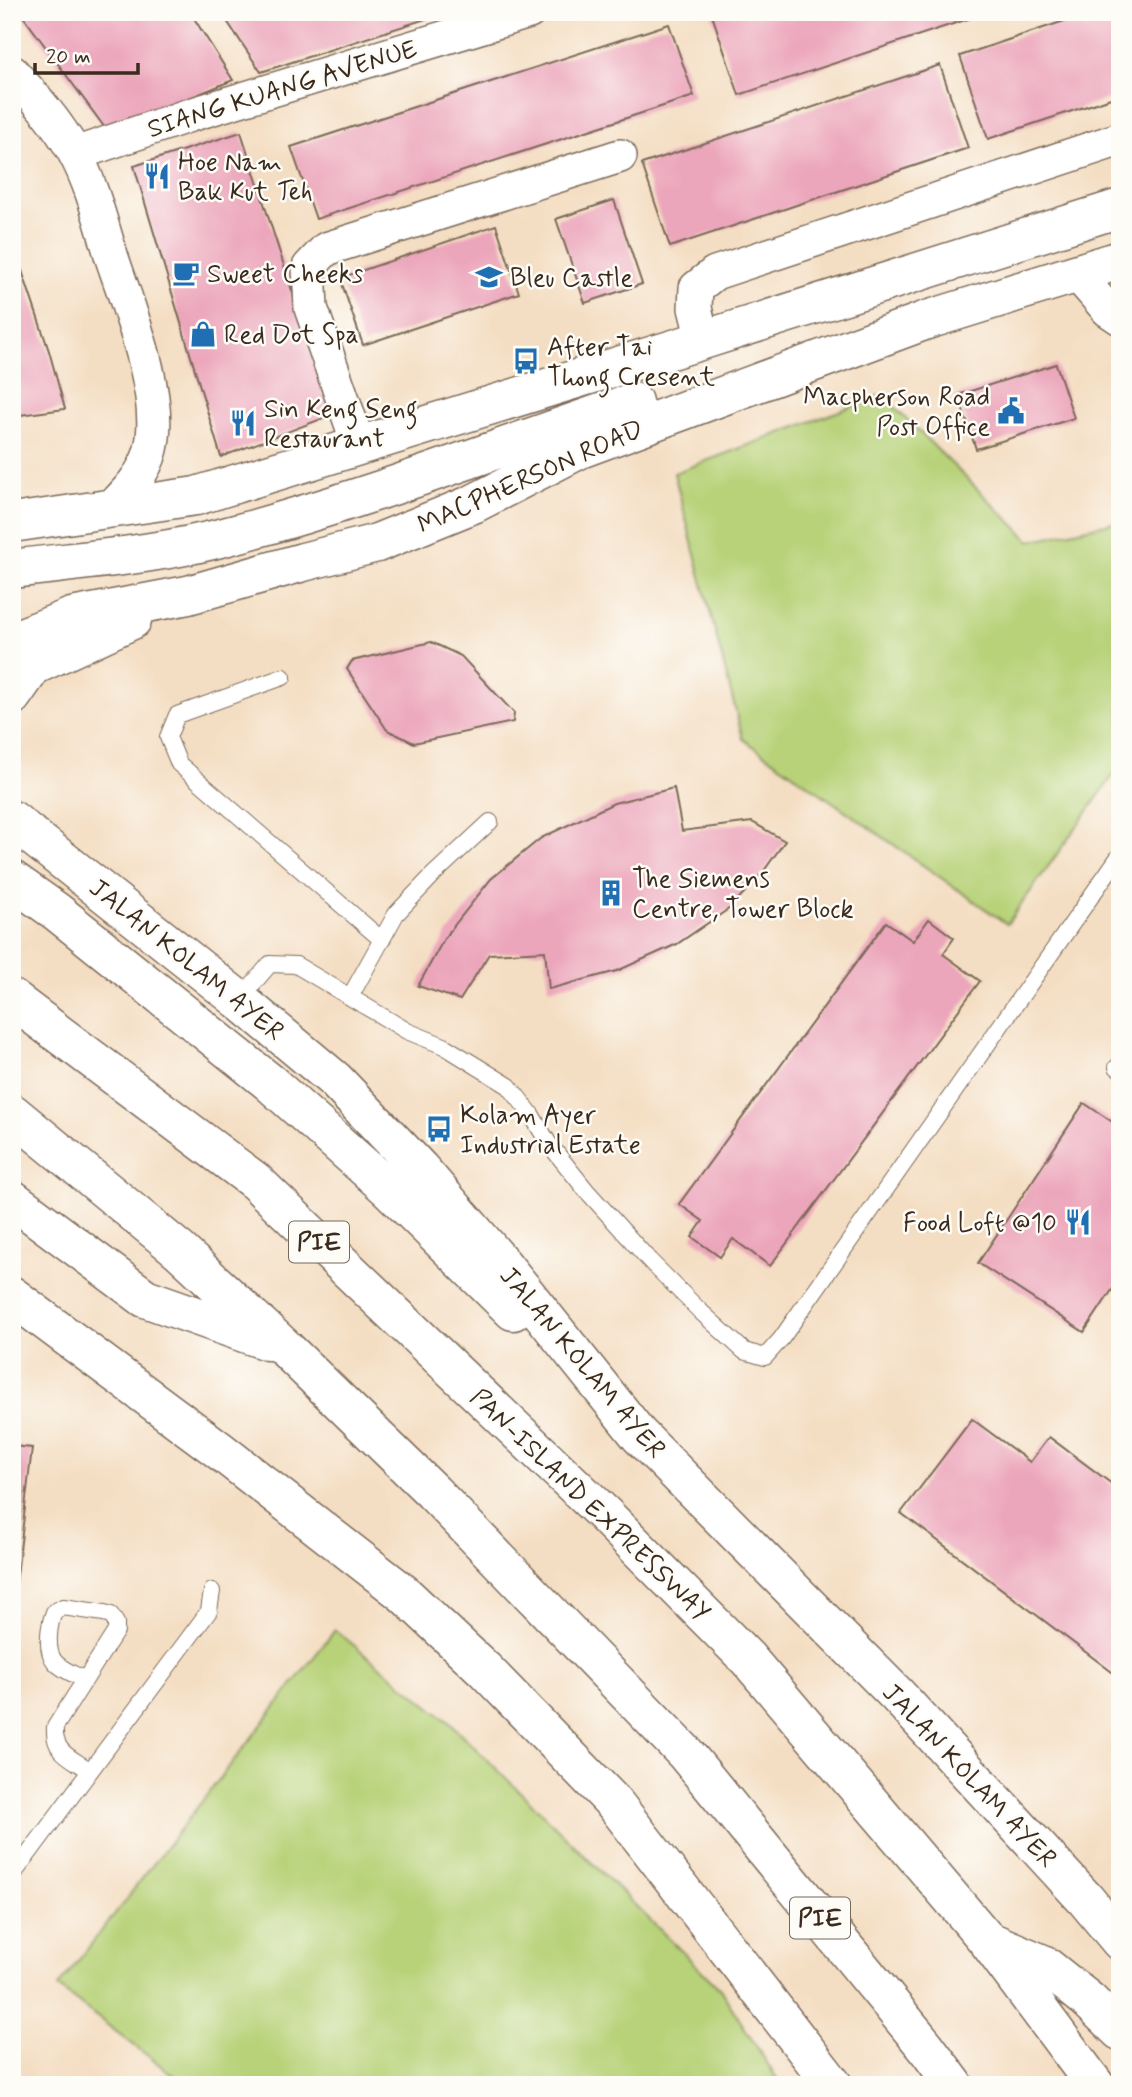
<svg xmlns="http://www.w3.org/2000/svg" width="1132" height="2097" viewBox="0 0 1132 2097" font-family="Mynerve,sans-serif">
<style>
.green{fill:#b7d278;stroke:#797e4b;stroke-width:2}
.building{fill:#eca6bb}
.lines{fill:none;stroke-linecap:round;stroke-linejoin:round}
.lane-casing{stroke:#7c6958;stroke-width:18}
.street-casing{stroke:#7c6958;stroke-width:36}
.primary-casing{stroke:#7c6958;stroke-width:41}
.highway-casing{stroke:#7c6958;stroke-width:41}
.lane{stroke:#fff;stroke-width:16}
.street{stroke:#fff;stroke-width:33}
.primary{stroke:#fff;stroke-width:38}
.highway{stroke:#fff;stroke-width:38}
.labels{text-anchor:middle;stroke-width:5;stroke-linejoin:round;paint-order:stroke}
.shield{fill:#fdfcf7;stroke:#75695f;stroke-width:2}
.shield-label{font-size:24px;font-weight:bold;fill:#3b2a1e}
.street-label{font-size:26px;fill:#3b2a1e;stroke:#fdfcf7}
.poi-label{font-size:26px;fill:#3b2a1e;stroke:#fdfcf7;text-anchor:start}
</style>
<rect width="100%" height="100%" fill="#fdfcf7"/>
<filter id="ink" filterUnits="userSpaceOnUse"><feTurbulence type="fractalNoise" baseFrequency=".0143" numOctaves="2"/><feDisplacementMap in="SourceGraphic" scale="14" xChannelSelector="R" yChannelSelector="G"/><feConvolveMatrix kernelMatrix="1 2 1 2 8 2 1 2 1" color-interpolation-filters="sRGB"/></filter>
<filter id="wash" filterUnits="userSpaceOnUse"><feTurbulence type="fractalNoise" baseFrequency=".00686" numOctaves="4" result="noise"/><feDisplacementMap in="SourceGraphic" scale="28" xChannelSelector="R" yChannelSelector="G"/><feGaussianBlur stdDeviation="1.57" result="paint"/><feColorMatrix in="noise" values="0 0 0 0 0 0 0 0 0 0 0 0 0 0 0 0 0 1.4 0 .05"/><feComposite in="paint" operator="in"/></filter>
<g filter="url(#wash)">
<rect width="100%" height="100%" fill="#f4dec3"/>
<path class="green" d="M882 395 1030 541 1120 521V766L1007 924 743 739 674 473Z
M335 1630 449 1722 720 1989 781 2085H186L58 1987Z"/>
<g id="blocks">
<path class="building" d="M20 12H190L233 80 108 132Z
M221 12H430L432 17 261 72Z
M711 12H986V13L739 95Z
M1091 12H1120V95L988 139 960 56Z
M669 24 694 96 316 219 291 147Z
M940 65 968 148 670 247 642 164Z
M241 132 332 415 221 457 134 166Z
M614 200 642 284 585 303 556 219Z
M496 225 519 293 363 345 340 278Z
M12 241 49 351 65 409 12 416Z
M1056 364 1074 418 976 449 958 395Z
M431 642 461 656 514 713 513 722 414 743 387 730 347 669 352 661Z
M674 788 682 831 752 822 785 841 763 872 730 908 677 944 617 971 549 989 545 951 489 954 460 1000 418 986 445 937 491 879 541 838 614 803Z
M929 919 954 938 943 954 980 981 770 1266 733 1239 720 1257 692 1237 703 1221 679 1204 886 922 913 941Z
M1084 1103 1120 1127V1278L1084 1332 978 1263Z
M972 1419 1030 1462 1049 1437 1120 1490V1678L901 1513Z
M12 1446 32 1448 14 1601 12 1600Z"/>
</g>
</g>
<g filter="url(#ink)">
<use href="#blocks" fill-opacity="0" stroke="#7c6958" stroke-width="2"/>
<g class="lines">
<g class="lane-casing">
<path id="lane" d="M283 677 177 715 168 737 179 764 382 940
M350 997 396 914 434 874 490 822
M239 1000 270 964 296 965 407 1031 444 1046 509 1086 531 1114 549 1144 586 1190 650 1261 700 1311 744 1351 765 1357 781 1339 1120 855
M1117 1067 1120 1069
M85 1680C76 1675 62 1670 55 1662 45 1650 49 1625 54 1612L63 1607 104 1613 111 1615 116 1623V1631L55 1727C53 1753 71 1757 90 1771
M12 1876 209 1611 212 1591"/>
</g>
<g class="street-casing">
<path id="street" d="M12 72C35 97 57 122 74 152 92 184 101 223 112 258 129 309 164 396 151 449 145 474 126 493 109 510
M75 154 190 115 529 12
M1076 273 1108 310 1120 318
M703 340 695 308 696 288 715 273 1120 139
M359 446 311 308 309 267 326 249 620 156"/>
</g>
<g class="primary-casing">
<path id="primary" d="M12 523 196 496 703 340 1120 208
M12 569C84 560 159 555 228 536 366 500 499 447 633 402
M12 641 72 617 188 595 303 562 377 543 473 504 580 449 924 321 1120 260
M12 696 33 666 132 620
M12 820 239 1000 335 1080 420 1169 503 1265 639 1435 898 1696 1086 1900 1120 1941
M12 880 57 912 269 1082 389 1189 513 1311
M12 1296 219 1450 403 1593 484 1669 615 1804 833 2085"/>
</g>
<g class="highway-casing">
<path id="highway" d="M12 999 255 1181 603 1513 748 1659 987 1940 1095 2085
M12 1113 179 1250 284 1347 433 1492 685 1753 926 2047 954 2085
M12 1199 145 1298 267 1341
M987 1940 1043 1964 1088 2000 1120 2031"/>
</g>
<use href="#lane" class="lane"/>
<use href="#street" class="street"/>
<use href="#primary" class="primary"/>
<use href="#highway" class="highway"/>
</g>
</g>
<defs>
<g id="restaurant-bare" transform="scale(2.1)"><path d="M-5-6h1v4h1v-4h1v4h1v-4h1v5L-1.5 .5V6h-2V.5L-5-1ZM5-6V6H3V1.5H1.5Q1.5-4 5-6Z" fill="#1f6fb2" stroke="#fdfcf7" stroke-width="2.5" paint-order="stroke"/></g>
<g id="cafe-bare" transform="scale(2.1)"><path d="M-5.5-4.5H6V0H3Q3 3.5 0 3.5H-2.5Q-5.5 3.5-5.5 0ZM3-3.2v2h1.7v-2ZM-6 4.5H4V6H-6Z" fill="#1f6fb2" stroke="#fdfcf7" stroke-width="2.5" paint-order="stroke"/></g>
<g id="school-bare" transform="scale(2.1)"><path d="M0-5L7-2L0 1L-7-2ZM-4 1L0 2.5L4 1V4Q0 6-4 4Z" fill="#1f6fb2" stroke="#fdfcf7" stroke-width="2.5" paint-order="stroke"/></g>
<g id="shop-bare" transform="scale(2.1)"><path d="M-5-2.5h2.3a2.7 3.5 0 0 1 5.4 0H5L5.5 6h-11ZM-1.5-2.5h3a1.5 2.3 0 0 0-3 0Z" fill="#1f6fb2" stroke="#fdfcf7" stroke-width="2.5" paint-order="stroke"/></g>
<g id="bus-bare" transform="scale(2.1)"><path d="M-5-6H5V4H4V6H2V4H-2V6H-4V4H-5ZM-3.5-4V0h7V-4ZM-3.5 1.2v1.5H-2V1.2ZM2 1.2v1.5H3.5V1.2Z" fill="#1f6fb2" stroke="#fdfcf7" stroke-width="2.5" paint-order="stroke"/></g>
<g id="civic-bare" transform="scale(2.1)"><path d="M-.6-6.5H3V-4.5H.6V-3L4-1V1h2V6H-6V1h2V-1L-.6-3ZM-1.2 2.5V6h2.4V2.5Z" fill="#1f6fb2" stroke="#fdfcf7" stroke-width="2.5" paint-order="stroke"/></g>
<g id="building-bare" transform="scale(2.1)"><path d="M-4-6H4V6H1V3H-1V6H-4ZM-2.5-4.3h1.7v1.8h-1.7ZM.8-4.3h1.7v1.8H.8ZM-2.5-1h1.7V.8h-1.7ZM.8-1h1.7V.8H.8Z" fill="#1f6fb2" stroke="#fdfcf7" stroke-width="2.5" paint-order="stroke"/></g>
</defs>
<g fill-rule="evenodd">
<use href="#restaurant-bare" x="157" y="176"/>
<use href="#cafe-bare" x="186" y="273"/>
<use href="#school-bare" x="489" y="277"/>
<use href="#shop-bare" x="203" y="334"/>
<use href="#bus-bare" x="526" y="361"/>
<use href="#civic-bare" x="1011" y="411"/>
<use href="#restaurant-bare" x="243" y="423"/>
<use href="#building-bare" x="611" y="893"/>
<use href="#bus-bare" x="439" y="1129"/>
<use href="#restaurant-bare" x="1078" y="1222"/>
</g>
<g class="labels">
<g class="shield">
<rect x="289" y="1221.5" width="60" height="41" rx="5"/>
<rect x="790" y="1897.5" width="60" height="41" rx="5"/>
</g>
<g class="shield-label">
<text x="319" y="1250">PIE</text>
<text x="820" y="1926">PIE</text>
</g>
<g class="street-label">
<text transform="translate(282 88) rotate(-17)" y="9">SIANG KUANG AVENUE</text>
<text transform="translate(530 476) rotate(-24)" y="9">MACPHERSON ROAD</text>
<text transform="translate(187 959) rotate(39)" y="9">JALAN KOLAM AYER</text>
<text transform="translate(583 1362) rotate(50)" y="9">JALAN KOLAM AYER</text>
<text transform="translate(591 1504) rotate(44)" y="9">PAN-ISLAND EXPRESSWAY</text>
<text transform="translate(970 1775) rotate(47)" y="9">JALAN KOLAM AYER</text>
</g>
<g class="poi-label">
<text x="178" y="170">Hoe Nam<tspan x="178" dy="30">Bak Kut Teh</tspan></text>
<text x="207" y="282">Sweet Cheeks</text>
<text x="510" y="286">Bleu Castle</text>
<text x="224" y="343">Red Dot Spa</text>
<text x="547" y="355">After Tai<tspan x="547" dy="30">Thong Cresent</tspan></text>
<text x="990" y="405" text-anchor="end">Macpherson Road<tspan x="990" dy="30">Post Office</tspan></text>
<text x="264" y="417">Sin Keng Seng<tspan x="264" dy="30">Restaurant</tspan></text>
<text x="632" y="887">The Siemens<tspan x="632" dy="30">Centre, Tower Block</tspan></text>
<text x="460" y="1123">Kolam Ayer<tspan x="460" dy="30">Industrial Estate</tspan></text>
<text x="1057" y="1231" text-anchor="end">Food Loft @10</text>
</g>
</g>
<rect width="1132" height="2097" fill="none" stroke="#fdfcf7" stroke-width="42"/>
<path d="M35 63v10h103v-10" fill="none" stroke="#3b2a1e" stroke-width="3.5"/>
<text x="46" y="63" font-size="21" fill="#3b2a1e" stroke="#fdfcf7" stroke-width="5" paint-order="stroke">20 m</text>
</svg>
